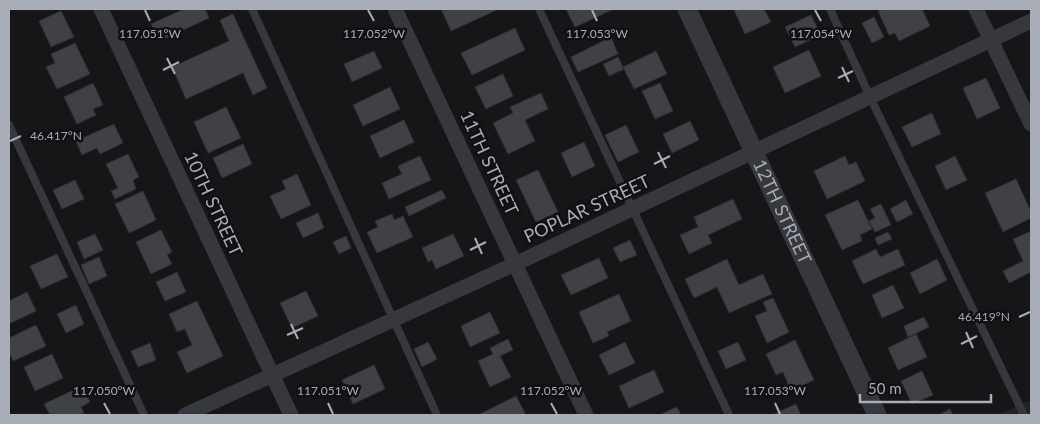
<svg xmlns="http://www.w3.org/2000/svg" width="1040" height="424" viewBox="0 0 1040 424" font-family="Lato,sans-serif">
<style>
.built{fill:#222225}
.building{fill:#404145;stroke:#303034}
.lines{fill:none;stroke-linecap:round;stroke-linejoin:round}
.service{stroke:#37383d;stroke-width:8}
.minor{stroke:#37383d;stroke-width:15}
.tertiary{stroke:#37383d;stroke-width:19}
.ticks{fill:none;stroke:#a8adb8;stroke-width:2}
.labels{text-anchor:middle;stroke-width:5;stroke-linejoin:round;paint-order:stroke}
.street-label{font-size:18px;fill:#a8adb8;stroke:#111113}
.ticks-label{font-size:12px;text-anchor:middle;fill:#a8adb8;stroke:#111113;stroke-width:5;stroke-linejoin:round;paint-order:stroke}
</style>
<rect width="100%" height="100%" fill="#161618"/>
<path class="built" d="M1031 400V415H997Z"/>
<path class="building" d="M184 9H205L209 18 159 41 151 24Z
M441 9H499L451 31Z
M566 9H614L575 27Z
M738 9H764L771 22 745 34 734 10Z
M883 9H922L930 26 899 41 895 33 889 35 878 11Z
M61 11 74 37 51 47 39 21Z
M233 14 267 88 253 95 243 73 186 99 172 67 229 41 220 20Z
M811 15 821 35 795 47 785 27Z
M874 17 884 37 872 43 862 23Z
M515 28 525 50 472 75 461 53Z
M611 37 618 54 578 72 571 57Z
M75 43 90 74 57 89 46 67 55 63 51 54Z
M809 50 821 76 785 93 773 67Z
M374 51 382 68 352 82 344 64Z
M656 51 667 74 634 89 623 67Z
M618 57 624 69 609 76 603 64Z
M503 74 513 96 486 109 475 87Z
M986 78 1000 108 977 119 963 88Z
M93 83 103 105 93 109 96 115 77 124 64 97Z
M660 83 673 111 655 119 642 91Z
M390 87 400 109 363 126 353 105Z
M541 93 548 109 525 120 535 141 508 154 493 123 513 113 510 107Z
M226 107 241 138 208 153 194 122Z
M932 113 941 134 912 147 902 127Z
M404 120 414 142 380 158 370 136Z
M690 121 699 140 672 153 663 134Z
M114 124 123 143 100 154 97 148 82 155 76 141Z
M626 125 639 152 618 162 605 135Z
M584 142 595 166 572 177 561 153Z
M243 144 252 164 222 178 213 158Z
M128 154 139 177 133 180 136 189 115 199 111 191 118 188 106 164Z
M420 156 431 180 389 199 382 183 402 174 398 166Z
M845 156 849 165 856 162 865 181 827 199 814 171Z
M955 156 967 180 946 190 935 166Z
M538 170 558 212 536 222 516 180Z
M297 174 311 205 281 219 270 196 286 189 282 181Z
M1016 179 1031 212V218L1003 232 985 193Z
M75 180 84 199 62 209 53 190Z
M442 190 446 198 409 216 405 207Z
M143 191 156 220 129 233 115 204Z
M733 199 742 219 708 235 712 243 689 254 680 235 698 227 694 217Z
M858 200 872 229 860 235 862 241 842 250 825 215Z
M906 200 913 214 897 222 890 209Z
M881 204 891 225 875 232 869 221 875 218 870 209Z
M318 213 324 228 303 238 296 223Z
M392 214 394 220 403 216 413 237 377 253 367 232 378 227 375 221Z
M161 230 172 252 167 255 172 264 151 274 136 242Z
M1031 231V272L1009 283 1003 271 1023 261 1013 239Z
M888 232 892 239 878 245 875 238Z
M95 234 103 250 84 259 77 242Z
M453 234 464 256 436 269 432 260 428 262 422 248Z
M346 236 351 248 339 254 333 242Z
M630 240 637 255 620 262 613 248Z
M876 249 880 257 898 249 905 265 863 284 852 261Z
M57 254 68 277 41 289 30 266Z
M99 257 107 276 89 284 81 265Z
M599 258 608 278 571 295 561 275Z
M727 259 739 285 763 274 772 294 729 313 717 287 694 298 685 279Z
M937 259 947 280 920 294 910 273Z
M177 272 186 292 165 301 156 282Z
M893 285 904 308 882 318 872 295Z
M306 291 318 316 292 328 280 303Z
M27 292 36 311 9 324V301Z
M619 294 631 321 607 332 609 336 593 343 579 312Z
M773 298 789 332 767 343 755 316 767 311 763 302Z
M197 301 223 356 187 373 177 352 192 345 185 329 177 332 169 314Z
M76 305 84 324 66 333 57 314Z
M490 312 500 333 470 347 461 326Z
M924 317 929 327 908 337 904 326Z
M36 325 46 346 13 361 9 352V338Z
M916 334 927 357 898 370 888 348Z
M508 339 513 350 500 356 511 377 490 387 478 361 493 354 490 348Z
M795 340 814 380 791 391 783 372 776 375 766 354Z
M428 342 437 359 422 367 414 349Z
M625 342 635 363 609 375 599 355Z
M738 342 746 360 726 369 718 351Z
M150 343 156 360 138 367 131 351Z
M52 354 63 378 35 391 24 367Z
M374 365 385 389 353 404 342 380Z
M654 370 664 392 629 408 619 386Z
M922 371 933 395 912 404 901 381Z
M82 386 90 402 81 407 84 413 79 415H50L44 404Z
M516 396 526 415H478Z
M796 404 801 415H772Z
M677 407 681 415H659Z
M950 409 953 415H938Z"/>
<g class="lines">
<path class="service" d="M252 9 437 415
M539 9 729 415
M830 9 870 97 1024 415
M9 125 144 415"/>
<path class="minor" d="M101 9 291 415
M395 9 586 415
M976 9 1031 124
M185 415 515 264 1031 21"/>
<path class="tertiary" id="s1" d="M687 9 877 415"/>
</g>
<path class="ticks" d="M145 10 150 21M368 10 374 21M592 10 597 21M815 10 821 21M167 58 175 74M842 67 849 82M163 70 179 62M838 78 853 71M10 141 21 136M658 152 666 168M654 164 670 156M475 238 482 254M470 250 486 242M1019 317 1030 312M291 324 298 339M966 332 973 348M287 335 303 328M961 344 977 336M104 403 110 414M328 403 333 414M551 403 557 414M775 403 780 414"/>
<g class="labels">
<g class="street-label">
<text transform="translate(489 163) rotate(65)" y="6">11TH STREET</text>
<text transform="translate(213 204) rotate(65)" y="6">10TH STREET</text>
<text transform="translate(587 209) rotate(-25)" y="6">POPLAR STREET</text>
<text dy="6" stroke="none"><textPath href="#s1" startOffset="224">12TH STREET</textPath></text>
</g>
</g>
<g class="ticks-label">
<text x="150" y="38">117.051°W</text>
<text x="374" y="38">117.052°W</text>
<text x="597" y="38">117.053°W</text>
<text x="821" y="38">117.054°W</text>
<text x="56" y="140">46.417°N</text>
<text x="984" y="321">46.419°N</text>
<text x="104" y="395">117.050°W</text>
<text x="328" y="395">117.051°W</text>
<text x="551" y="395">117.052°W</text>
<text x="775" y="395">117.053°W</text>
</g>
<rect width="1040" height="424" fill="none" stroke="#a8adb8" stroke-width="20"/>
<path d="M860 394v8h131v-8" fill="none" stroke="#a8adb8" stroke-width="2.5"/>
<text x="868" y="394" font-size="15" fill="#a8adb8" stroke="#111113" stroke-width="4" paint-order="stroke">50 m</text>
</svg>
